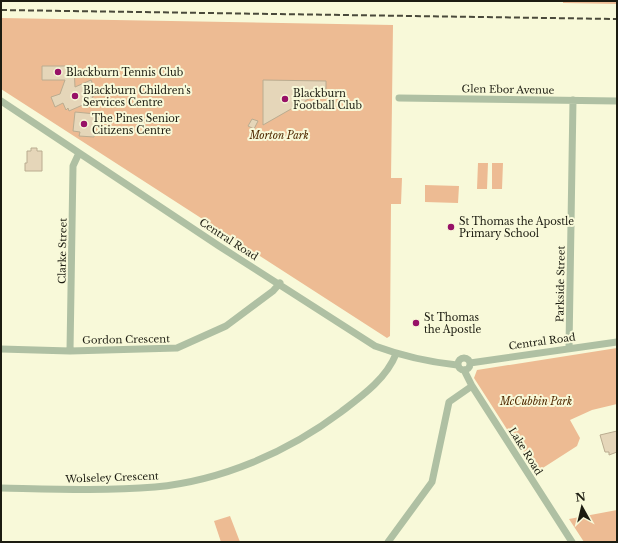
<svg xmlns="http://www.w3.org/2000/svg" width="618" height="543" viewBox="0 0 618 543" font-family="'Libre Baskerville',serif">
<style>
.green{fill:#edbb93}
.building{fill:#e5d6b9;stroke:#baac90}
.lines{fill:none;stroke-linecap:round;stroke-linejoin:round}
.minor{stroke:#afc0a3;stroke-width:7}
.rail{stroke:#49493a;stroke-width:2;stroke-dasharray:6 3;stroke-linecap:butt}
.poi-dot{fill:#971167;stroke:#f8f9d9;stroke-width:1.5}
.labels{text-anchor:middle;stroke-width:4;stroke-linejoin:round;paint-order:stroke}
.poi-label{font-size:10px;fill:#1c1c11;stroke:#f8f9d9;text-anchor:start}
.street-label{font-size:10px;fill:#1c1c11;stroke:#f8f9d9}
.park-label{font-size:10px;font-style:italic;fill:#502900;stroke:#f8f9d9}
</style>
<rect width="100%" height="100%" fill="#f8f9d9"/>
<path class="green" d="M563 1H617V4L563 3Z
M1 18 393 25 391 178H402L401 204H391L390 336 387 338 1 89Z
M478 163H488L487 189H477Z
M492 163H503L502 189H492Z
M425 185 459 186 458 203 425 202Z
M617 348V404L592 410 570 420 580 438 577 446 535 473 474 378 477 370Z
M617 510V542H584L569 519Z
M230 516 240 542H221L214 521Z"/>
<path class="building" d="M42 66H74L75 87 91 80 97 94 92 97 94 100 69 111 68 108 66 110 63 103 55 107 51 97 60 94 65 80H42Z
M263 80 326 81V89L263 125Z
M75 112 96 114 94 137 79 136 80 132 73 131Z
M252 119 258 121 254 129 248 126Z
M31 148H37V151H42V171H25V163H27V151H31Z
M617 431V452L609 455V452H605L600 435Z"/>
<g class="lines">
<path class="minor" d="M399 98 617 101
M1 101 219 246 375 346C402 356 429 362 457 365
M569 347 573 100
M1 349 70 351 177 348 226 326 273 291 280 283
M70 351 73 166 79 153
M458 364a6 6 0 1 1 12 0a6 6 0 1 1-12 0Z
M470 363 617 342
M464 370 472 386 572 542
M1 488C52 489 104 491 155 487 221 481 288 452 341 412 362 396 386 379 396 354
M388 542 432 482 449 402 472 386"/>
<path class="rail" d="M1 10 617 19"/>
</g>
<g class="poi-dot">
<circle cx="58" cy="72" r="4"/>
<circle cx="75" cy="96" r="4"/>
<circle cx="285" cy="99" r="4"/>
<circle cx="84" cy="124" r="4"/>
<circle cx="451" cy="227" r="4"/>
<circle cx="416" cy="323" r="4"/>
</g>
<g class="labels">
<g class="poi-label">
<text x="66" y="76">Blackburn Tennis Club</text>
<text x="83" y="94">Blackburn Children's<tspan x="83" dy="12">Services Centre</tspan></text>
<text x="293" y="97">Blackburn<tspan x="293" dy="12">Football Club</tspan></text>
<text x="92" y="122">The Pines Senior<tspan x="92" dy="12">Citizens Centre</tspan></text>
<text x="459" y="225">St Thomas the Apostle<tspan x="459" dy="12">Primary School</tspan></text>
<text x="424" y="321">St Thomas<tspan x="424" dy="12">the Apostle</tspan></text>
</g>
<g class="street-label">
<text transform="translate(508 89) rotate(1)" y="4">Glen Ebor Avenue</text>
<text transform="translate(229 239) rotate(33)" y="4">Central Road</text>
<text transform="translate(62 251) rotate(-89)" y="4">Clarke Street</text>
<text transform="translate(560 284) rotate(-89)" y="4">Parkside Street</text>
<text transform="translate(126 339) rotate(-1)" y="4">Gordon Crescent</text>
<text transform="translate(542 341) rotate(-8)" y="4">Central Road</text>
<text transform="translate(526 451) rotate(58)" y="4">Lake Road</text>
<text transform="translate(112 477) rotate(-2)" y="4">Wolseley Crescent</text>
</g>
<g class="park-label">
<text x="279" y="139">Morton Park</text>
<text x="536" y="405">McCubbin Park</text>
</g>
</g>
<rect width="618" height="543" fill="none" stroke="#1c1c11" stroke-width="4"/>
<g transform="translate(582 507) rotate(352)" stroke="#f8f9d9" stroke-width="3" paint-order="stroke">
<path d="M0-3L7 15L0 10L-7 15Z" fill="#1c1c11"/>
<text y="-6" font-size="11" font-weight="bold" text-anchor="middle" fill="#1c1c11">N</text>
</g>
</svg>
